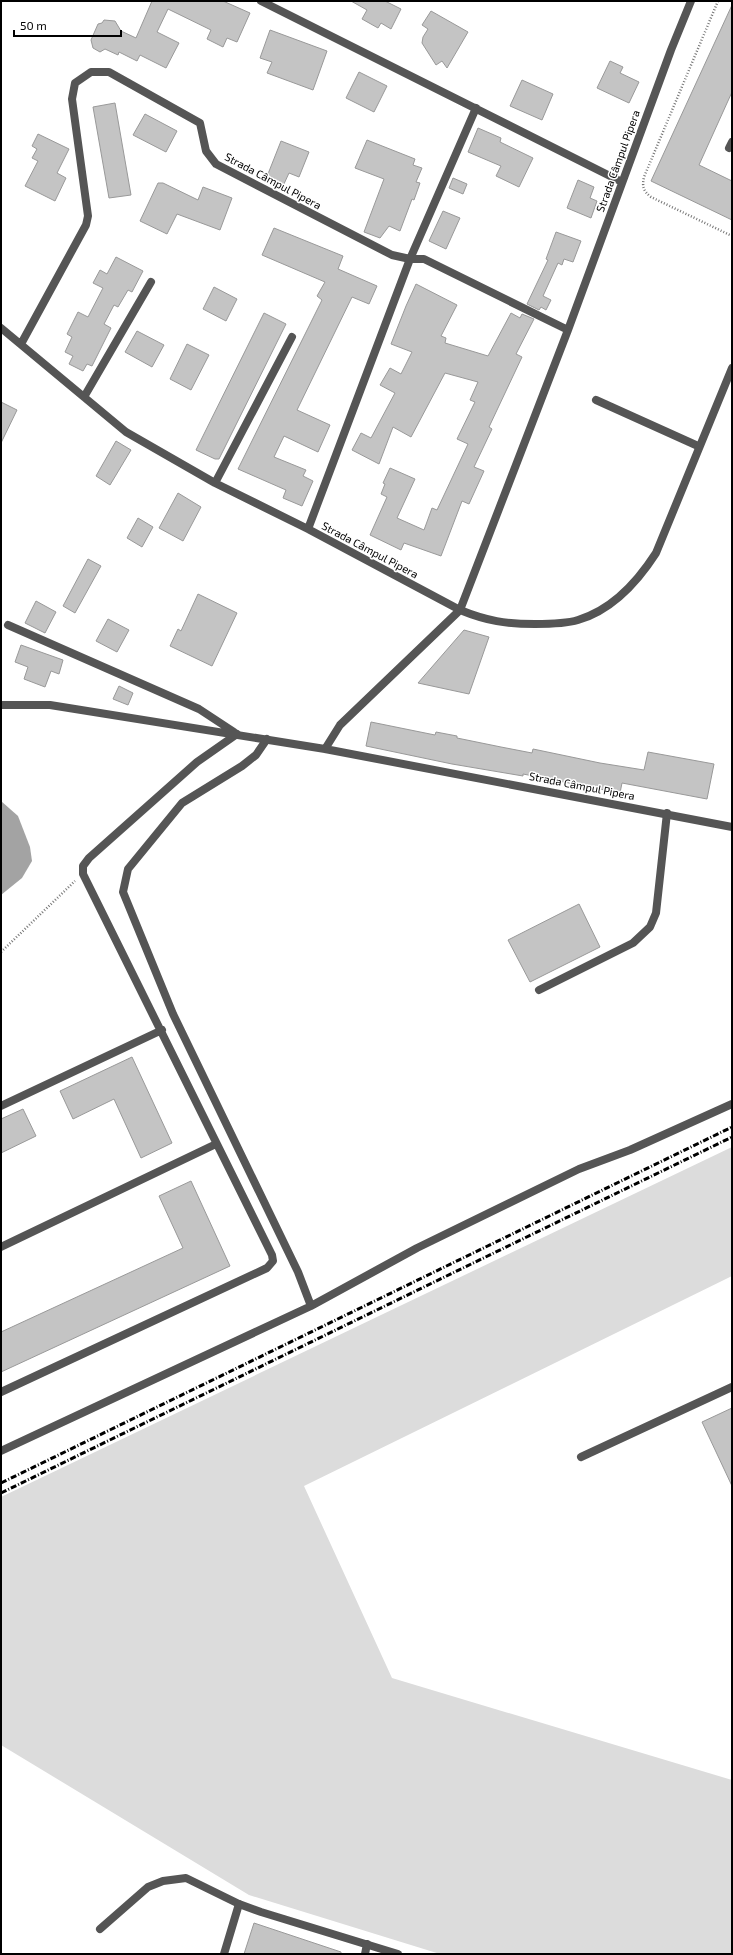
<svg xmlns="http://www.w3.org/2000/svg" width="733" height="1955" viewBox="0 0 733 1955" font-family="'Exo 2',sans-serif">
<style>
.green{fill:#dcdcdc}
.water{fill:#a3a3a3}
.building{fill:#c4c4c4;stroke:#999}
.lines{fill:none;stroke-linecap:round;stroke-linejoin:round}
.path{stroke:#777;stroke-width:2.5;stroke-dasharray:1 2;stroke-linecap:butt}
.service{stroke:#555;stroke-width:8}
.minor{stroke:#555;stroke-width:8}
.rail{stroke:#000;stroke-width:3;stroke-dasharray:6 2 1 2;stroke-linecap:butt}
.labels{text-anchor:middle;stroke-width:3;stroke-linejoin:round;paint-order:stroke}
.street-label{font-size:11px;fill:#000;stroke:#fff}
</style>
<rect width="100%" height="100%" fill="#fff"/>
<path class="green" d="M732 1147V1276L304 1486 392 1678 732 1780V1954H440L249 1895 1 1745V1497Z"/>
<path class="water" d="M1 801 18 816 30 847 32 861 22 878 1 895Z"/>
<path class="building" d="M152 1H223L250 13 237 42 227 38 223 47 207 39 211 30 168 9 157 32 179 43 166 68 140 55 137 61 119 52 118 55 105 49 100 52 93 48 91 40 98 24 102 23 104 20 115 21 121 31 136 38Z
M351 1H385L401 9 391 29 381 23 378 28 362 19 367 10Z
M732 5V92L699 165 732 181V220L651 181Z
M431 11 468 32 447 68 442 61 436 65 422 43 423 37 428 29 422 25Z
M270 30 327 51 313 90 267 73 272 62 260 58Z
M610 61 623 67 620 73 639 82 629 103 597 88Z
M359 72 387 86 374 112 346 98Z
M522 80 553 94 542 120 510 106Z
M115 103 131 195 109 198 93 107Z
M145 114 177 131 166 152 133 135Z
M478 128 501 138 500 142 533 158 519 187 496 176 501 166 468 152Z
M38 134 69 149 57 173 66 178 55 201 25 186 38 161 32 158 37 149 32 146Z
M367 140 415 159 413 165 422 168 416 182 420 183 414 200 412 199 400 231 389 226 380 238 364 232 384 179 355 168Z
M281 141 309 152 299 177 289 173 283 186 266 179Z
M453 178 467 184 463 194 449 188Z
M578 180 594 187 590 198 597 201 591 218 567 208Z
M158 183H163L198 200 203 187 232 198 220 230 177 214 167 234 140 221Z
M443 211 460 218 446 249 429 241Z
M274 228 343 256 338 269 377 286 369 304 352 297 297 410 330 425 318 452 284 436 274 457 306 470 303 476 313 481 302 506 283 498 286 490 238 469 322 300 317 296 325 282 262 255Z
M556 232 581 241 573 262 564 259 562 265 558 263 543 296 551 300 546 310 541 307 539 310 527 304 548 260 546 259Z
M116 257 143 271 132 292 128 290 118 307 114 305 104 324 111 328 92 366 87 364 83 371 69 364 73 356 65 352 72 337 67 334 78 312 88 317 103 288 93 283 100 270 107 274Z
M416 284 457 305 441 336 446 338 445 343 488 356 511 313 520 318 522 314 534 319 516 354 522 357 489 427 492 429 474 467 484 471 469 504 462 501 441 556 404 543 401 550 370 535 387 497 381 494 385 484 383 483 390 468 415 479 397 518 424 530 432 508 437 510 468 444 457 439 475 402 470 400 478 382 445 373 411 437 393 427 379 464 352 450 361 433 371 438 395 393 380 385 390 368 401 374 412 352 391 344 406 306Z
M214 287 237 299 226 321 203 309Z
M264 313 286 324 219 459H215L196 450Z
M137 331 164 345 152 367 125 352Z
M187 344 209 355 191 390 170 379Z
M1 402 17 410 1 443Z
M116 441 131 450 110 485 96 476Z
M178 493 201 507 183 541 159 528Z
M138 518 153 527 142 547 127 538Z
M88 559 101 566 75 613 63 606Z
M198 594 237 613 212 666 170 646 178 629 181 631Z
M36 601 56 612 45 633 25 623Z
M108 619 129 630 117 652 96 641Z
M464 630 489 637 469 694 418 683Z
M21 645 63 660 59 674 51 671 45 687 24 679 28 667 15 662Z
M119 686 133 693 128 705 113 699Z
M371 722 435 735 436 732 457 736V738L501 747 532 753 533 749 600 763 644 770 648 752 714 764 707 799 622 783 620 793 523 774V776L452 764 366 746Z
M579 904 600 947 530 982 508 940Z
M132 1057 172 1143 141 1158 114 1099 73 1119 60 1091Z
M23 1109 36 1136 1 1153V1119Z
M191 1181 230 1266 1 1372V1332L183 1248 159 1196Z
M732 1408V1486L702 1422Z
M254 1923 341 1952V1954H244Z"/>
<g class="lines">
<path class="path" d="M718 1 644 177C642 186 643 191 651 197L732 236
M1 952 75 881"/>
<path class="service" d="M729 148 732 142
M596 400 698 446
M267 739 256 755 242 766 182 803 128 869 123 892 173 1014 298 1272 311 1306
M539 990 633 943 650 927 656 913 667 813
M1 1106 162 1030
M1 1247 216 1144
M1 1392 267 1268 273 1261 272 1255 83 874V866L89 858 197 762 237 734
M1 1451 311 1306 417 1248 579 1169 630 1150 732 1104
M581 1457 732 1387
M224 1954 239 1904
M365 1954 367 1944"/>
<path class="minor" d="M261 1 622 182
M1 328 126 432 215 483 308 529 460 610C487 621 506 624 535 624 549 624 565 624 578 620 612 610 638 581 656 553L732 368
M21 344 86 225 88 216 72 99 75 83 91 72H109L200 123 206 151 216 164 392 255 410 259H424L568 330
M84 397 151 282
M215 483 292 337
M308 529 410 259 476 108
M8 625 199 709 234 732
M1 705H50L325 749 732 827
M325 749 340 725 460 610 568 330 671 50 691 1
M100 1929 148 1887 163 1881 186 1878 239 1904 261 1912 398 1954"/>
<path class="rail" d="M1 1483 732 1127
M1 1493 732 1137"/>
</g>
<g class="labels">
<g class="street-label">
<text transform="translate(618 161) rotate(-70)" y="4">Strada Câmpul Pipera</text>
<text transform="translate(273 181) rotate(28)" y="4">Strada Câmpul Pipera</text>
<text transform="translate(370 550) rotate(28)" y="4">Strada Câmpul Pipera</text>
<text transform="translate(582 786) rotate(11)" y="4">Strada Câmpul Pipera</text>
</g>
</g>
<rect width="733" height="1955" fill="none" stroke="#000000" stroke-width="4"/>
<path d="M14 30v6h107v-6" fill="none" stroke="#000000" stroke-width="2"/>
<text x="20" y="30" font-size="12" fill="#000000" stroke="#ffffff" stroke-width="3" paint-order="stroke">50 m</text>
</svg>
